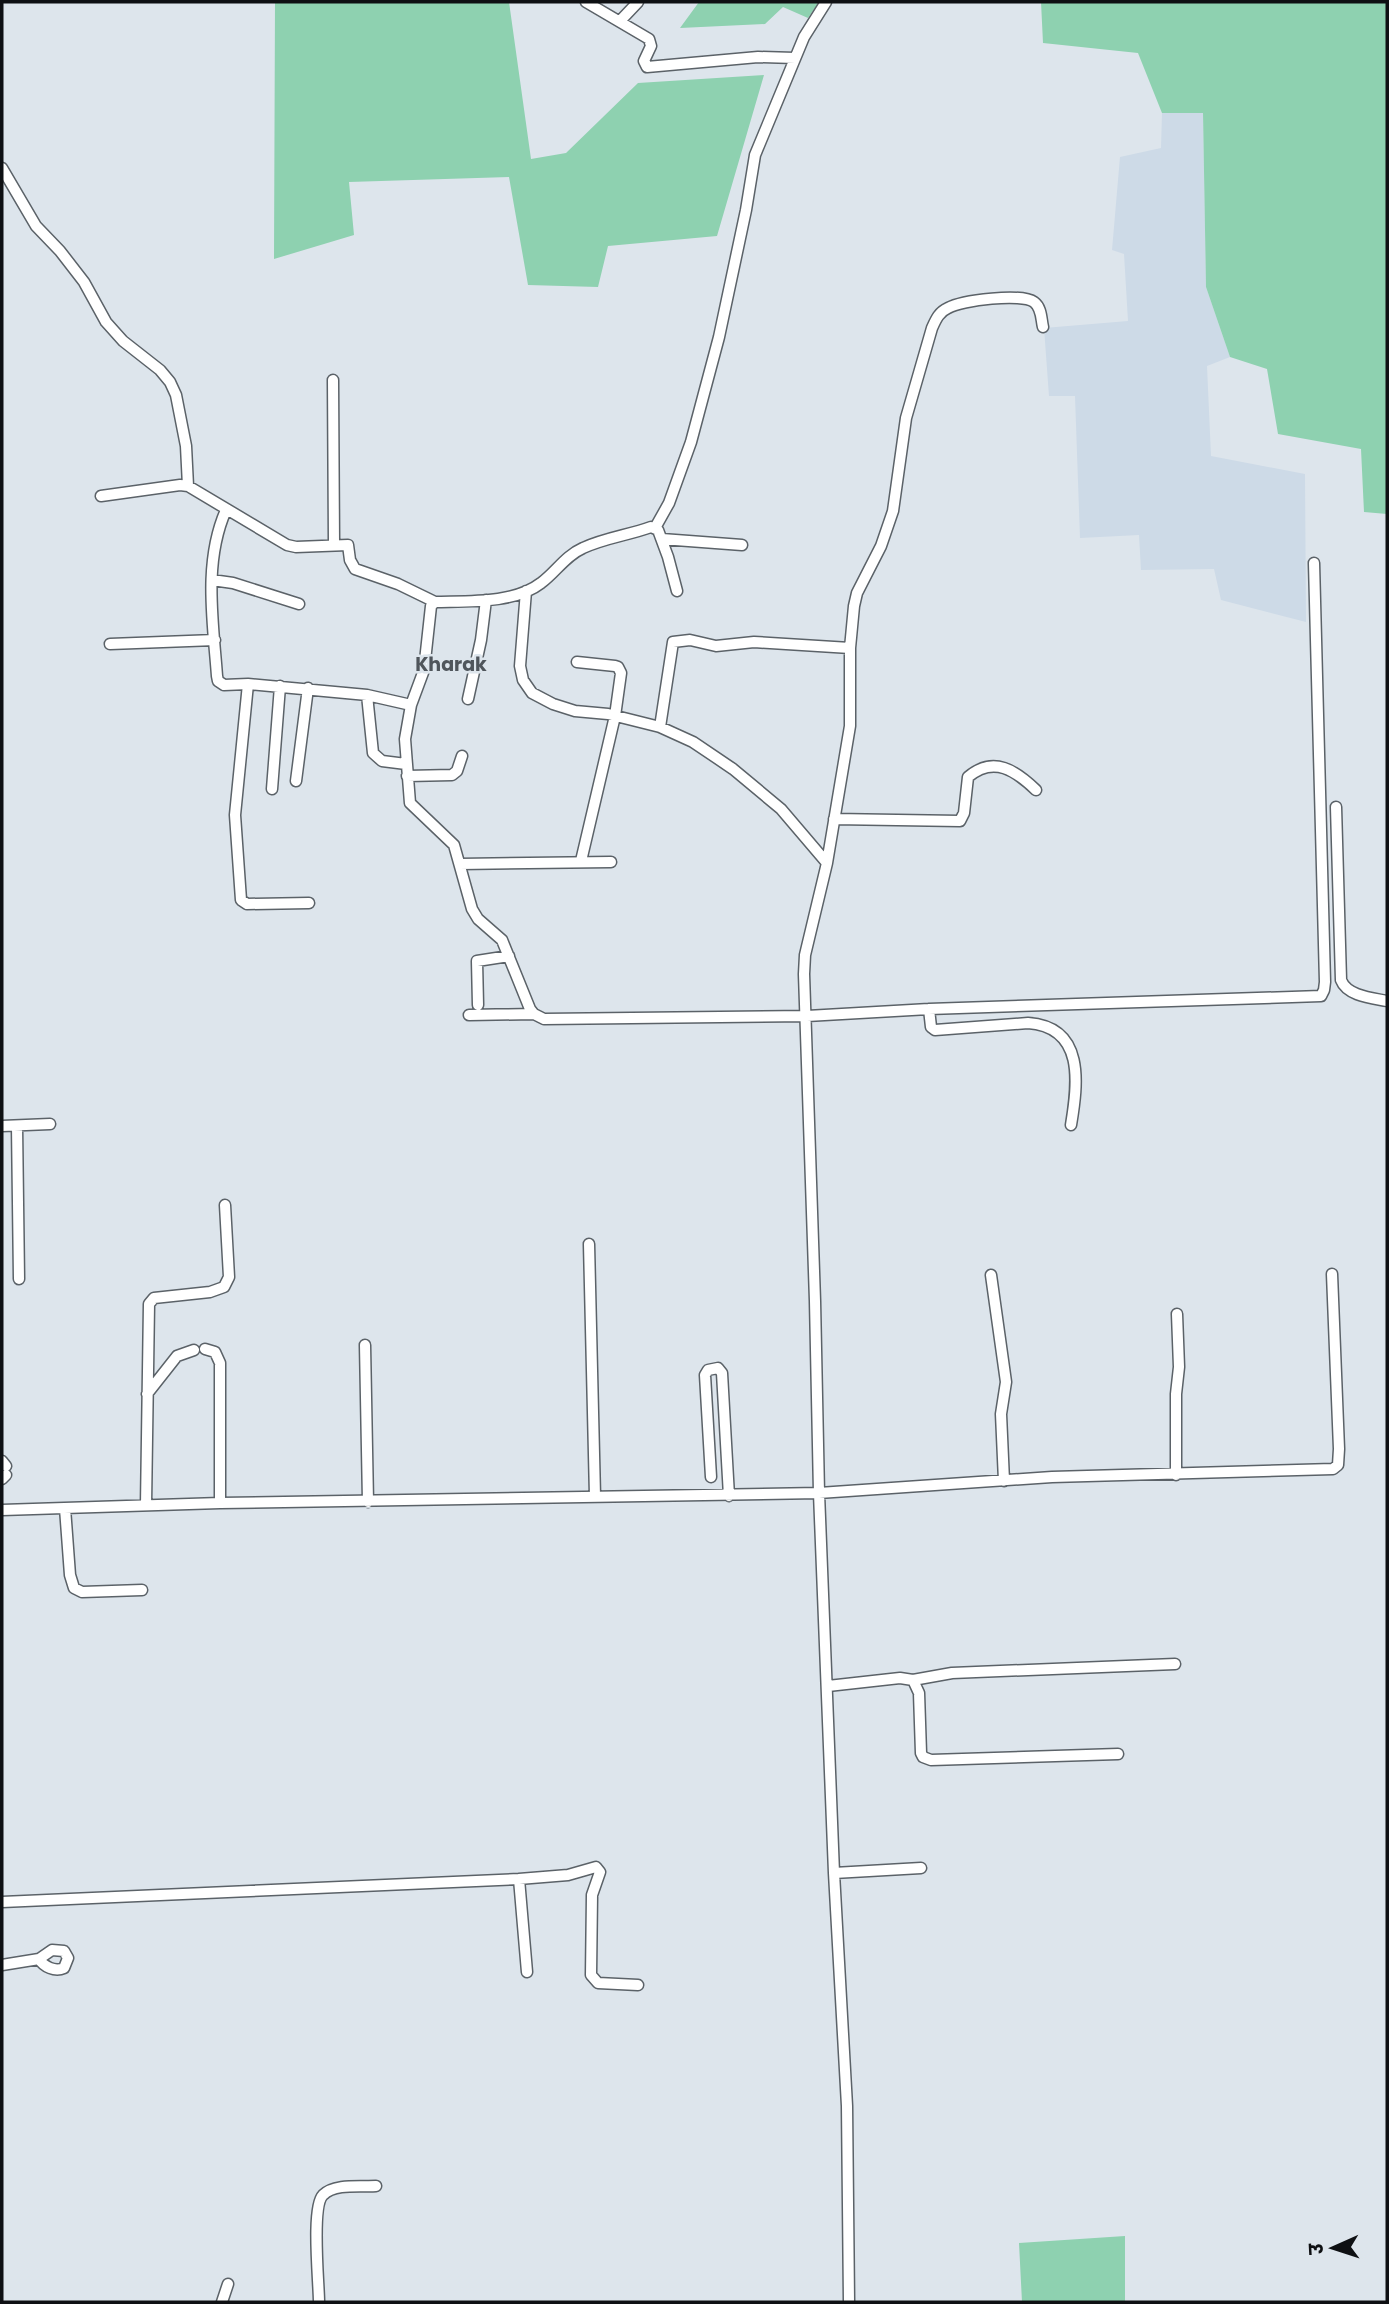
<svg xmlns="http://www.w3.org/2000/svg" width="1389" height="2304" viewBox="0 0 1389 2304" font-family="Poppins,'Noto Sans Devanagari',sans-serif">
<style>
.built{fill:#cddae7}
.green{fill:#8ed1b0}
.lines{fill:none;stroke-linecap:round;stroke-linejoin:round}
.minor-casing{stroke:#5b6268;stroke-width:13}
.minor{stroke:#fff;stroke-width:10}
.labels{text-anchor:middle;stroke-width:5;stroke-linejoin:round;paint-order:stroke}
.neighbourhood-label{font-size:19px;font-weight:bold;fill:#4f555b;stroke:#dde5ec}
</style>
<rect width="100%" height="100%" fill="#dde5ec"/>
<path class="built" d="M1162 113H1203L1206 287 1230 357 1207 366 1211 456 1305 474 1306 622 1221 600 1214 569 1141 570 1139 535 1080 538 1075 396H1049L1044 328 1128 321 1124 254 1112 250 1120 157 1161 148Z"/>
<path class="green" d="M275 2H509L531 159 566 153 638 83 764 75 717 236 608 246 598 287 528 285 509 177 349 182 354 235 274 259Z
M699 2H819L808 18 783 7 765 24 680 28Z
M1041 2H1387V514L1364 512 1361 449 1278 434 1267 369 1230 357 1206 287 1203 113H1162L1138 53 1043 43Z
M1125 2236V2302H1022L1019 2243Z"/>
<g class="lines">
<g class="minor-casing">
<path id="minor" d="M586 2 649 39 651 46 644 61 647 67 758 57 795 58
M620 21 638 2
M2 168 36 226 60 251 84 282 106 322 123 341 160 370 170 382 176 395 186 446 188 486
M333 380 334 544
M101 496 180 485 188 486 287 545 296 547 348 545 350 560 355 569 398 584 435 602
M226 510C203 562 213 621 217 676L218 681 224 685 248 684
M655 528 669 503 691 442 719 337 746 210 755 155 804 37 826 2
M662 539 742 545
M212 580 233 583 299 604
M526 591 520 666 523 680 532 693 553 704 575 711 608 714 660 727 693 742 733 769 781 809 827 863
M677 591 668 557 658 530 651 527C629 535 604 538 583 548 565 556 556 572 541 583 514 604 467 601 435 602L431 606 424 670 411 705 405 739 410 803 454 845 472 909 478 919 502 940 530 1009 534 1014 544 1019 807 1016 929 1009 1321 996 1324 990 1325 982 1314 563
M110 644 215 640
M577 662 615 666 618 667 621 673 615 716 581 861
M367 695 373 753 382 761 406 764
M468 699 481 640 486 600
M660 727 673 642 690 640 716 646 754 642 850 648
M407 776 452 775 457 771 462 756
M296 781 308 688
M272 789 280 686
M1336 807 1341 980C1347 996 1372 998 1387 1001
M834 819 960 821 964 813 968 777C994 755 1016 771 1036 790
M460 864 611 862
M309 903 247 904 241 900 235 815 248 684 367 695 411 705
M478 1005 477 961 509 956
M929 1009 931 1027 935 1030 1028 1023C1085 1027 1078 1083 1071 1125
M469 1015 534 1014
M2 1126 50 1124
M17 1126 19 1279
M589 1244 595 1496
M991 1275 1006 1382 1001 1414 1004 1481
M365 1345 368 1502
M205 1349 215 1352 220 1363V1503
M147 1394 177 1356 194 1350
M2 1461 6 1466
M1176 1475V1394L1179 1367 1177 1314
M711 1477 705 1375 708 1370 718 1368 722 1373 729 1496
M2 1479 6 1475
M146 1505 149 1304 154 1298 210 1292 224 1287 229 1277 225 1205
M65 1508 70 1575 74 1588 82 1592 142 1590
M2 1510 220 1503 819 1493 1052 1477 1333 1469 1338 1465 1339 1449 1332 1274
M913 1680 952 1673 1175 1664
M828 1686 900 1678 913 1680 919 1693 921 1753 923 1757 931 1760 1118 1754
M834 1873 921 1868
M519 1879 527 1972
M2 1902 519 1879 568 1875 596 1867 600 1872 592 1895 591 1975 598 1983 638 1985
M2 1965 39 1959 52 1950 64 1951 68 1958 64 1968C55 1972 44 1967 39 1959
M222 2302 228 2284
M319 2302C319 2283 311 2207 323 2195 334 2183 362 2187 376 2186
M849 2302 847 2106 834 1873 819 1493 815 1301 804 974 805 955 827 863 850 726V648L854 606 857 593 881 546 893 511 906 418 932 328C936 319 939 312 948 308 962 300 1022 293 1034 302 1042 308 1041 319 1043 327"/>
</g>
<use href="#minor" class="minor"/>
</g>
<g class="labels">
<g class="neighbourhood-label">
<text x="451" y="671">Kharak</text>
</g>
</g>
<rect width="1389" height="2304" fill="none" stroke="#0e1013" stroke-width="7"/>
<g transform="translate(1333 2248) rotate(267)" stroke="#dde5ec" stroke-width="5" paint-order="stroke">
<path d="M0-5L12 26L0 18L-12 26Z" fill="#0e1013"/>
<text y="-10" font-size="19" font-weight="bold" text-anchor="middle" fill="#0e1013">उ</text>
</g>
</svg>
